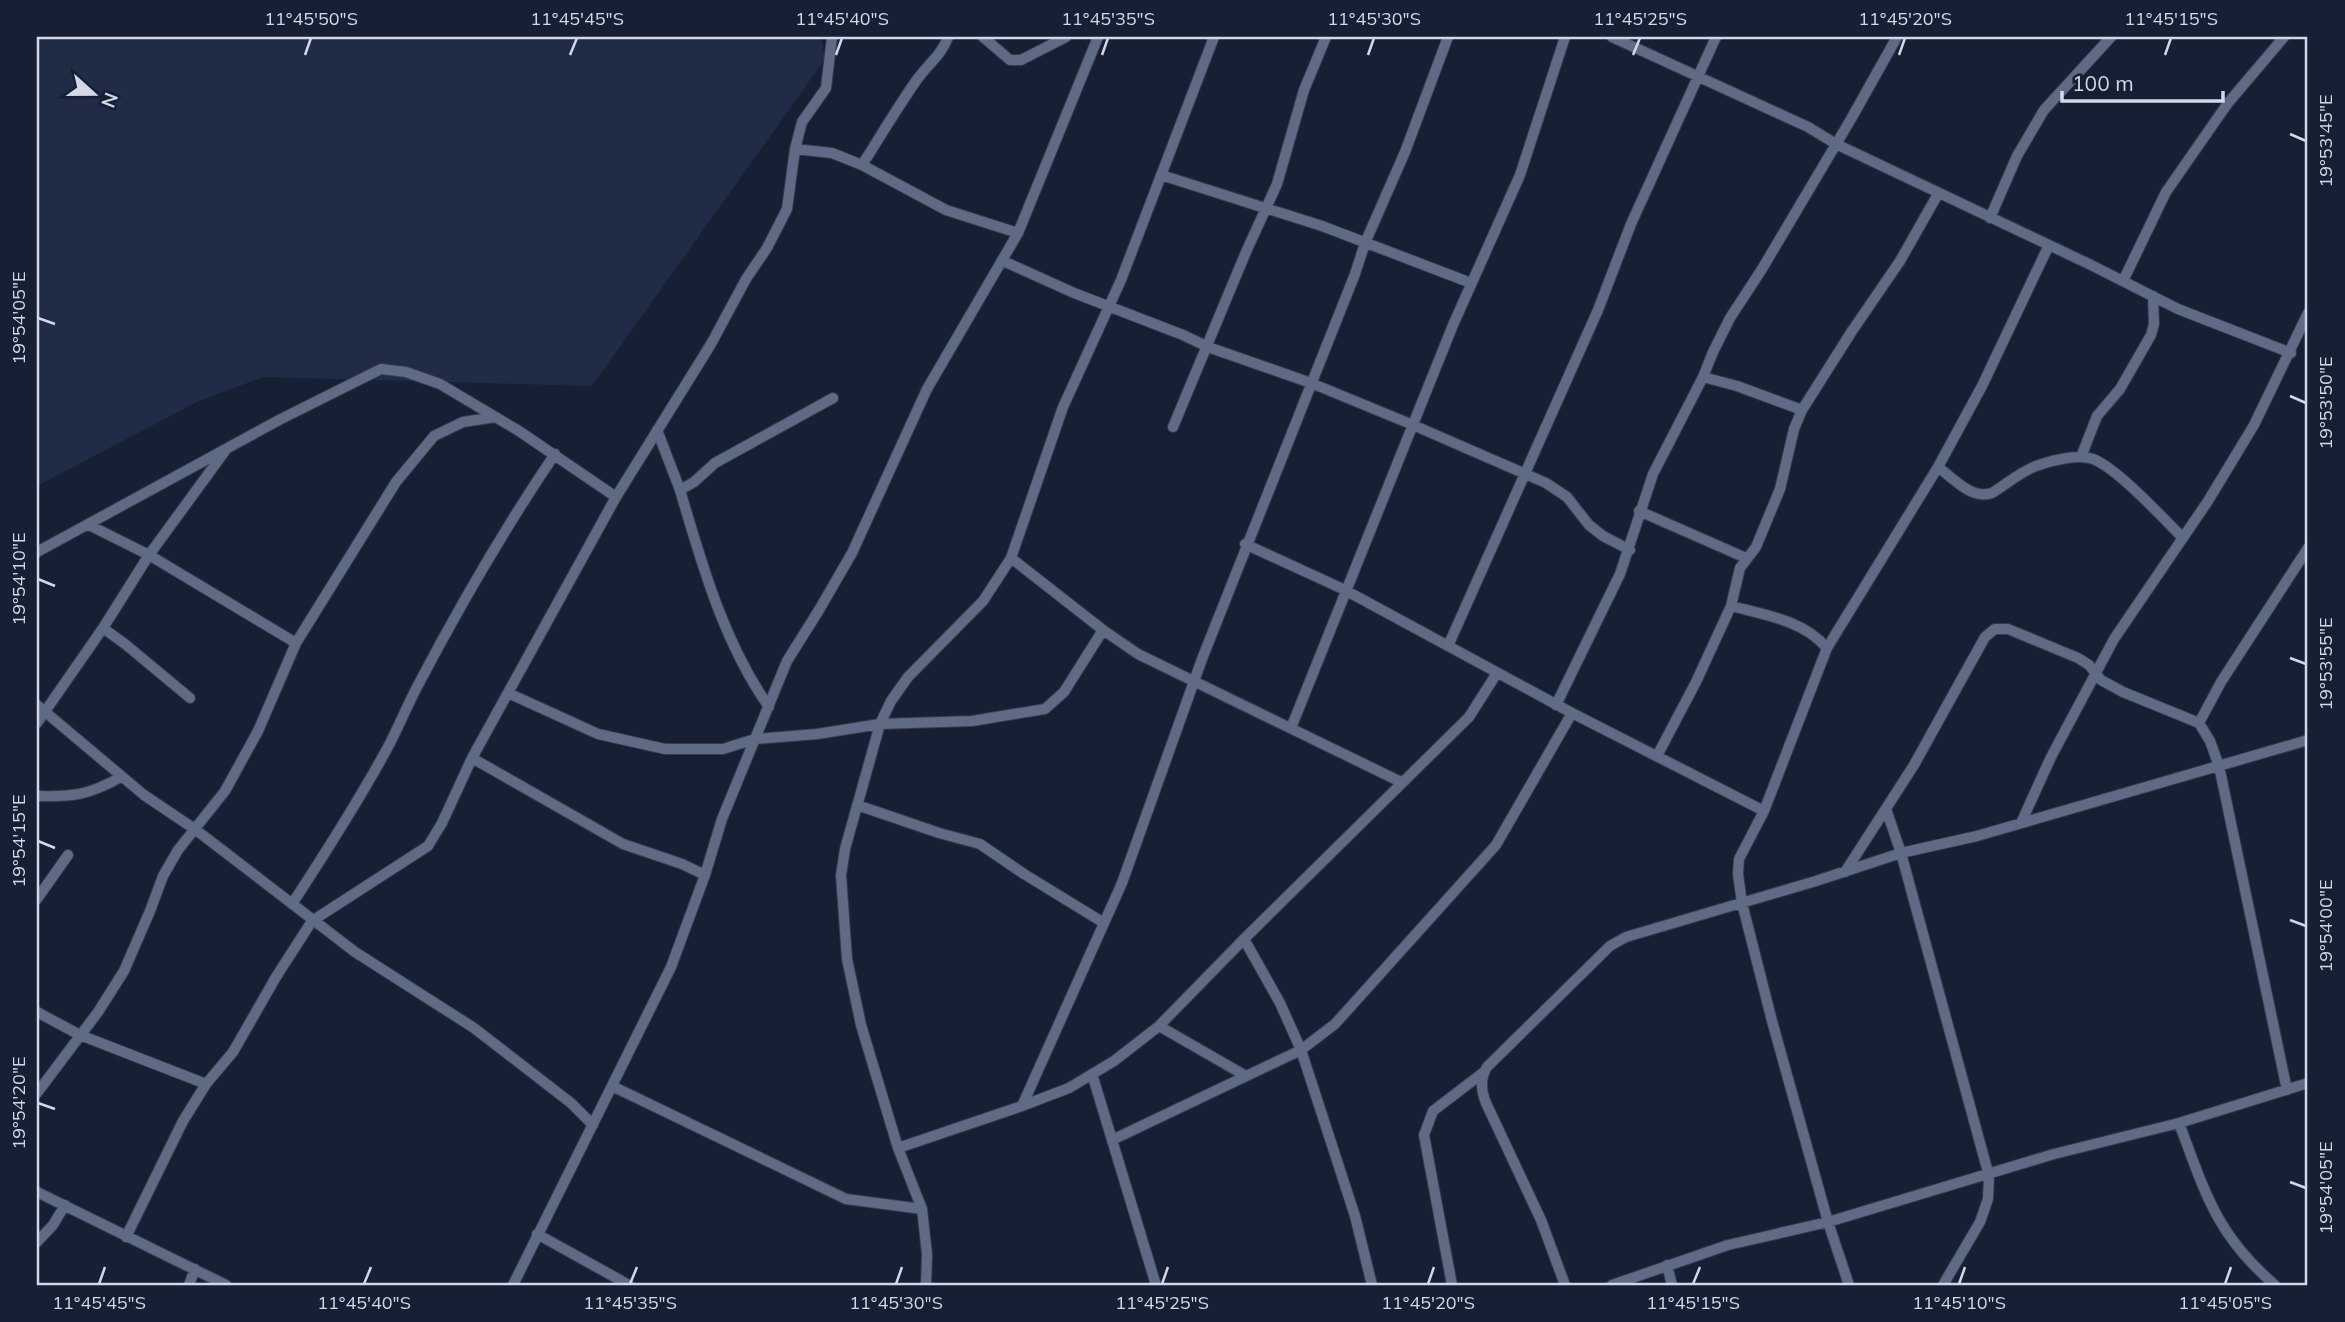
<svg xmlns="http://www.w3.org/2000/svg" width="2345" height="1322" viewBox="0 0 2345 1322" font-family="Mulish,sans-serif">
<style>
.built{fill:#202b45}
.lines{fill:none;stroke-linecap:round;stroke-linejoin:round}
.street-casing{stroke:#353a4c;stroke-width:12}
.street{stroke:#5f6a84;stroke-width:10}
.ticks{fill:none;stroke:#d2d8e7;stroke-width:2.5}
.neatline{fill:none;stroke:#d2d8e7;stroke-width:2.5}
.ticks-label{font-size:18px;text-anchor:middle;fill:#d2d8e7}
</style>
<rect width="100%" height="100%" fill="#161f34"/>
<path class="built" d="M37 37H821L825 59 592 386 263 377 199 401 37 486Z"/>
<g class="lines">
<g class="street-casing">
<path id="street" d="M983 37 1010 60H1021L1066 37
M1612 37 1808 127 1836 144 2089 264 2178 309 2291 353
M795 149 832 153 862 165 946 210 1018 233
M862 165C880 137 897 108 916 81 926 66 942 55 948 37
M1161 175 1322 226 1471 283
M1990 218 2017 156 2044 110 2111 37
M1003 261 1074 293 1183 335 1208 347 1311 383 1413 425 1546 483 1567 497 1589 525 1603 536 1630 550
M2123 281 2166 192 2228 103 2284 37
M1703 377 1737 386 1802 410
M1173 427 1246 252 1277 184 1304 90 1326 37
M657 430 680 490 694 482 715 463 833 398
M2081 457 2097 416 2120 389 2151 335 2154 324 2153 296
M1938 467C1954 479 1972 500 1992 493 2007 484 2022 470 2039 465 2053 460 2078 454 2093 459 2117 468 2163 518 2183 538
M680 490C702 565 724 643 769 707
M1639 511 1746 558
M89 525 149 555 296 643
M1245 544 1343 589 1572 713 1764 811
M37 552 279 420 381 369 406 372 440 384 519 431 616 497
M1011 558 1103 630 1138 654 1401 782
M1731 606C1765 615 1803 620 1827 648
M103 628 125 644 190 698
M1448 646 1598 310 1631 224 1716 37
M508 693 598 734 665 749H723L755 739 817 734 880 724 972 721 1045 709 1064 692 1103 630
M37 705 144 795 196 830 355 952 474 1028 571 1103 593 1125
M1556 705 1620 574 1653 474 1703 377 1713 352 1730 318 1762 269 1851 119 1897 37
M37 723 103 628 149 555 225 451
M2199 723 2221 682 2308 548
M1291 728 1453 325 1520 175 1565 37
M1657 756 1696 682 1731 606 1740 568 1756 547 1780 489 1794 429 1802 410 1852 331 1900 261 1938 194
M472 758 623 844 682 864 705 875
M37 796C73 797 89 795 121 777
M857 805 939 833 980 844 1024 874 1104 923
M1886 809 1901 853 1989 1176 1988 1199 1980 1222 1943 1285
M2021 823 2051 757 2114 639 2208 501 2254 425 2308 313
M1845 872 1914 765 1985 637 1995 629H2008L2078 658 2089 665 2101 680 2123 692 2199 723 2210 741 2219 766 2287 1090
M37 899 68 855
M292 904C326 852 360 799 389 745 399 726 407 706 417 687 459 607 504 529 555 454
M1244 939 1280 1003 1301 1050 1355 1216 1372 1285
M37 1012 80 1035 206 1084
M1159 1026 1246 1076
M1092 1074 1156 1285
M612 1086 846 1199 922 1209
M37 1093 98 1012 124 971 150 911 163 876 178 850 225 791 258 731 296 643 396 482 434 436 463 422 496 417
M1022 1106 1122 883 1202 659 1355 274 1365 243 1405 152 1448 37
M2179 1123C2205 1192 2216 1235 2275 1285
M1112 1140 1301 1050 1335 1024 1496 845 1572 713
M898 1148 1022 1106 1069 1088 1114 1061 1159 1026 1244 939 1469 717 1497 673
M37 1192 226 1285
M537 1234 629 1285
M126 1237 183 1121 206 1084 233 1052 276 977 312 921 428 846 442 823 472 758 616 497 711 344 746 279 767 248 787 209 795 149 802 122 826 88 832 37
M37 1242 53 1225 65 1205
M1667 1265 1672 1285
M189 1285 195 1269
M513 1285 671 967 705 875 722 819 787 661 819 610 852 553 927 389 1018 233 1098 37
M926 1285 927 1254 922 1209 898 1148 861 1025 847 959 841 875 845 849 880 724 891 701 908 677 983 601 1011 558 1063 407 1121 280 1214 37
M1452 1285 1424 1135 1433 1111 1484 1072
M1565 1285 1541 1220 1486 1103C1481 1090 1480 1079 1487 1067L1610 946 1626 937 1816 881 1901 853 1977 836 2308 740
M1612 1285 1728 1245 1828 1222 2054 1154 2179 1123 2308 1083
M1849 1285 1828 1222 1772 1021 1742 903 1738 874 1739 859 1764 811 1827 648 1938 467 1982 386 2049 245"/>
</g>
<use href="#street" class="street"/>
</g>
<path class="ticks" d="M305 55 311 38M570 55 577 38M836 55 842 38M1102 55 1108 38M1368 55 1374 38M1633 55 1640 38M1899 55 1905 38M2165 55 2171 38M2290 134 2306 141M38 318 55 324M2290 396 2306 403M38 579 55 586M2290 658 2306 664M38 841 55 848M2290 920 2306 926M38 1103 55 1109M2290 1182 2306 1188M99 1284 105 1267M364 1284 371 1267M630 1284 637 1267M896 1284 902 1267M1162 1284 1168 1267M1428 1284 1434 1267M1693 1284 1700 1267M1959 1284 1965 1267M2225 1284 2231 1267"/>
<rect width="2345" height="1322" fill="none" stroke="#161f34" stroke-width="77"/>
<g transform="translate(94 94) rotate(111)" stroke="#161f34" stroke-width="5" paint-order="stroke">
<path d="M0-5L12 26L0 18L-12 26Z" fill="#d2d8e7"/>
<text y="-10" font-size="19" font-weight="bold" text-anchor="middle" fill="#d2d8e7">N</text>
</g>
<path d="M2062 91v10h161v-10" fill="none" stroke="#d2d8e7" stroke-width="3.5"/>
<text x="2072" y="91" font-size="21" fill="#d2d8e7" stroke="#161f34" stroke-width="5" paint-order="stroke">100 m</text>
<rect x="38" y="38" width="2268" height="1246" class="neatline"/>
<g class="ticks-label">
<text x="311" y="25">11°45'50"S</text>
<text x="577" y="25">11°45'45"S</text>
<text x="842" y="25">11°45'40"S</text>
<text x="1108" y="25">11°45'35"S</text>
<text x="1374" y="25">11°45'30"S</text>
<text x="1640" y="25">11°45'25"S</text>
<text x="1905" y="25">11°45'20"S</text>
<text x="2171" y="25">11°45'15"S</text>
<text transform="translate(2326 141) rotate(-90)" y="6">19°53'45"E</text>
<text transform="translate(19 318) rotate(-90)" y="6">19°54'05"E</text>
<text transform="translate(2326 403) rotate(-90)" y="6">19°53'50"E</text>
<text transform="translate(19 579) rotate(-90)" y="6">19°54'10"E</text>
<text transform="translate(2326 664) rotate(-90)" y="6">19°53'55"E</text>
<text transform="translate(19 841) rotate(-90)" y="6">19°54'15"E</text>
<text transform="translate(2326 926) rotate(-90)" y="6">19°54'00"E</text>
<text transform="translate(19 1103) rotate(-90)" y="6">19°54'20"E</text>
<text transform="translate(2326 1188) rotate(-90)" y="6">19°54'05"E</text>
<text x="99" y="1309">11°45'45"S</text>
<text x="364" y="1309">11°45'40"S</text>
<text x="630" y="1309">11°45'35"S</text>
<text x="896" y="1309">11°45'30"S</text>
<text x="1162" y="1309">11°45'25"S</text>
<text x="1428" y="1309">11°45'20"S</text>
<text x="1693" y="1309">11°45'15"S</text>
<text x="1959" y="1309">11°45'10"S</text>
<text x="2225" y="1309">11°45'05"S</text>
</g>
</svg>
